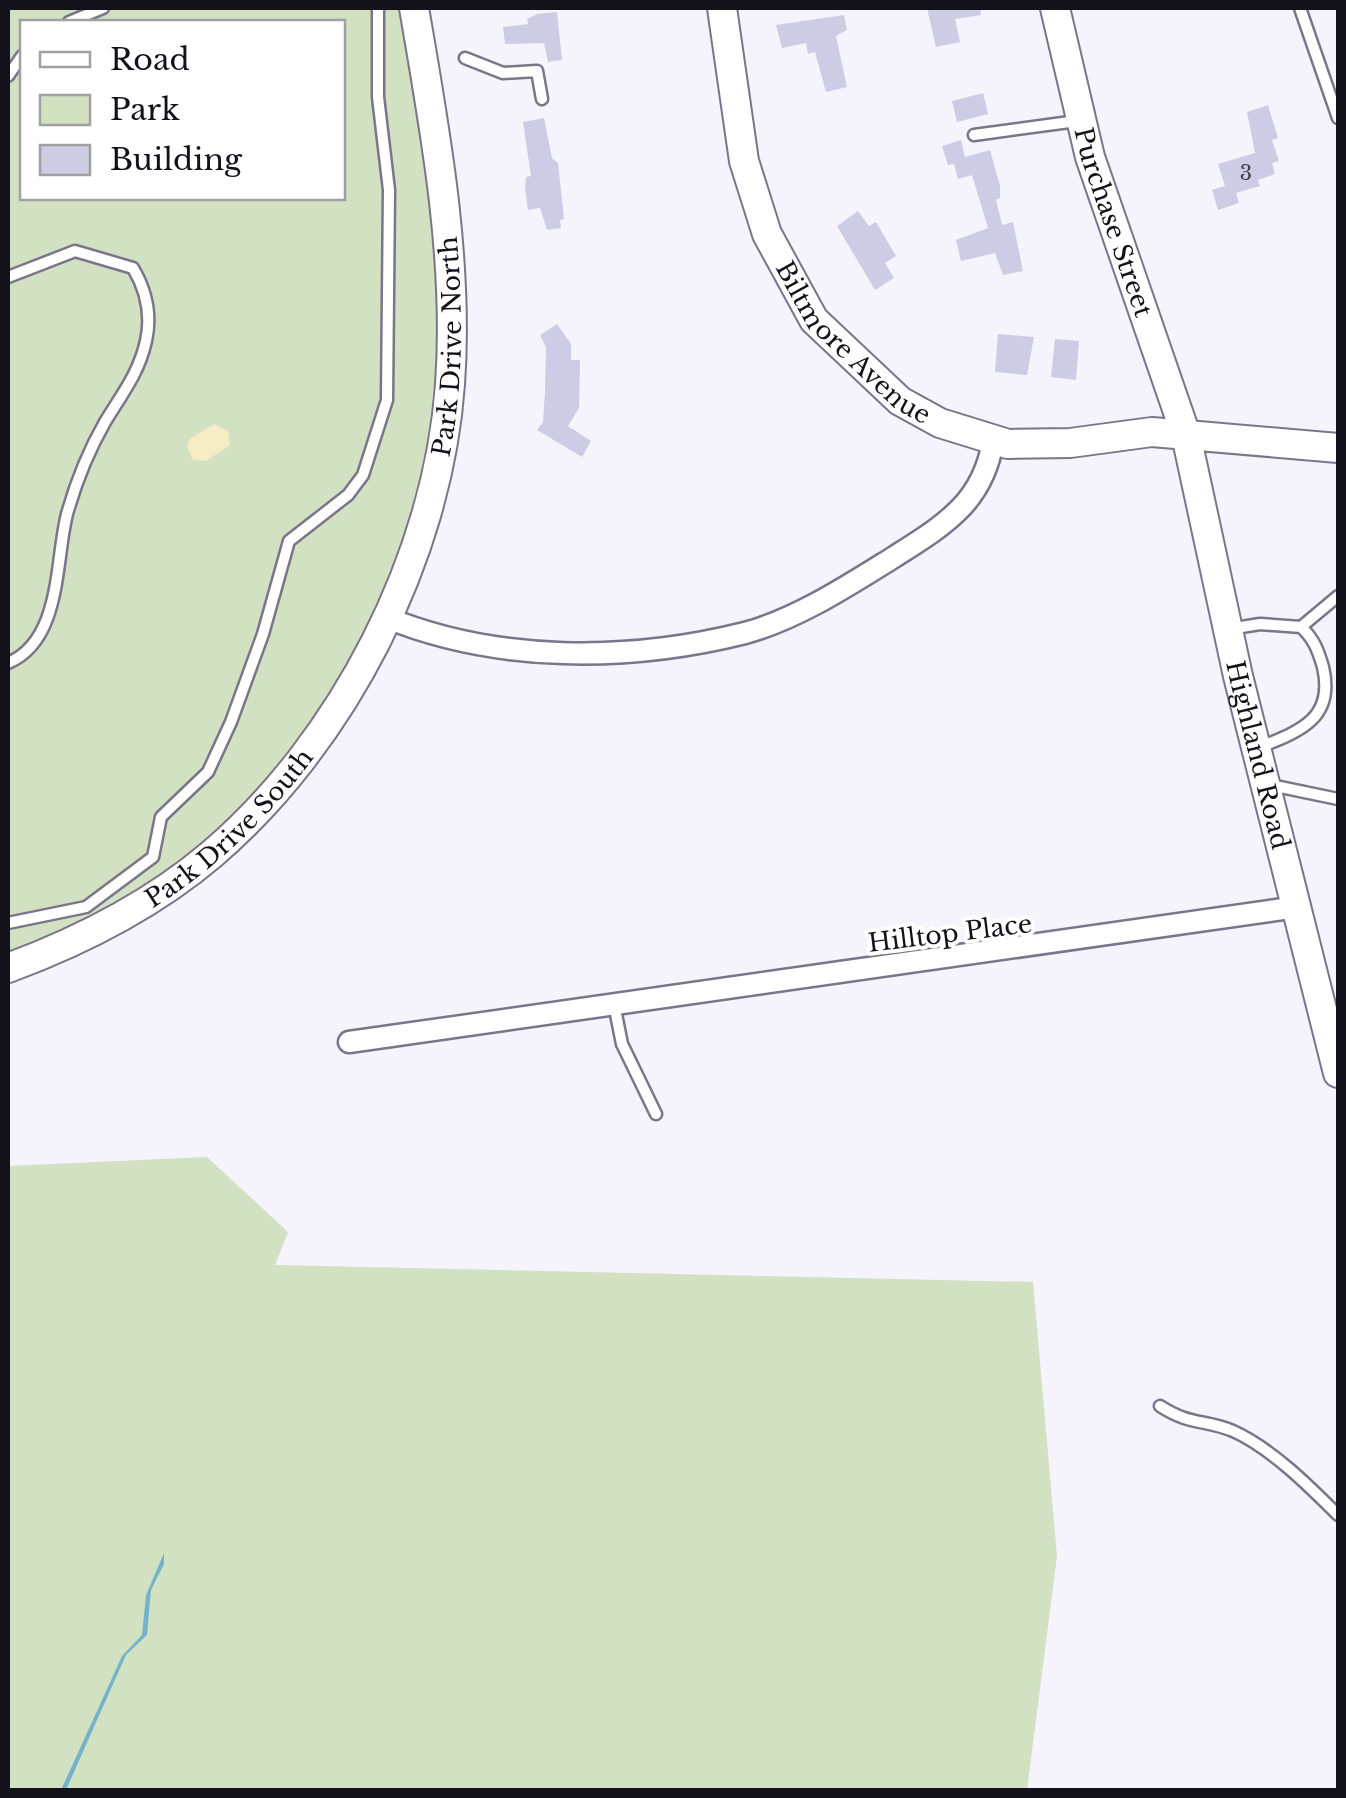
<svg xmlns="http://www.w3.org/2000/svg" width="1346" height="1798" viewBox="0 0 1346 1798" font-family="'Libre Baskerville',serif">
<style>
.green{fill:#d2e1c1;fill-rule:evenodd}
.sand{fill:#f5ebc5}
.water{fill:#74b3cb}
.building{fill:#cccce4}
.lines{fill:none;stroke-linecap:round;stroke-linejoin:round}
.lane-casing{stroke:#7b758a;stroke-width:15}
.street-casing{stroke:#7b758a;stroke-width:25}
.secondary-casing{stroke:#7b758a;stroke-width:32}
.lane{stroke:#fff;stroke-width:10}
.street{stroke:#fff;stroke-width:20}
.secondary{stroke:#fff;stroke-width:28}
.labels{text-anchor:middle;stroke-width:8;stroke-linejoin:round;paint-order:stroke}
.number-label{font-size:20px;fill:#41404c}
.street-label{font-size:25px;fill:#131119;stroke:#fff}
</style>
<rect width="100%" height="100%" fill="#f5f3fc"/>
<path class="green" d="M8 8H406C422 114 445 223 443 331 439 555 316 786 126 907 91 929 46 942 8 958ZM22 22H342V198H22Z
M207 1157 288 1232 275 1265 1033 1282 1057 1556 1027 1790H8V1166Z"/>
<path class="sand" d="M214 424 228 431 230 445 206 461 193 460 187 447 190 439Z"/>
<path class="water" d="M164 1553V1564L151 1590 147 1635 126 1655 66 1790H61L122 1656 142 1635 146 1595Z"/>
<path class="building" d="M927 8H980L981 15 955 19 960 42 936 47Z
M557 12 562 60 548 62 544 43 505 44 503 27 528 24 527 19 537 14Z
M844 15 847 30 836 36 847 87 826 92 815 52 808 54 806 43 782 48 776 25Z
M983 93 988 114 957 122 952 101Z
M1268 105 1278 138 1272 140 1279 161 1272 163 1275 174 1258 180 1260 186 1236 193 1239 203 1218 210 1212 190 1225 186 1218 164 1255 153 1247 112Z
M544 118 552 158 558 163 564 219 560 220 561 228 547 230 540 208 528 210 525 188 526 177 531 176 523 122Z
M961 140 965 157 990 150 1000 186V198L996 200 1002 225 1013 222 1023 271 1003 275 995 253 961 261 956 240 988 228 972 175 958 179 954 164 948 165 942 146Z
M858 211 869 226 876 222 896 256 885 263 894 278 875 290 837 226Z
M557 324 571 344V360H580L579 408 568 426 591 441 582 457 537 430 543 422 545 392 546 347 540 335Z
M998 334 1034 337 1027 375 995 372Z
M1055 339 1079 341 1076 380 1051 377Z"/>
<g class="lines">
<g class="lane-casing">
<path id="lane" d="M1300 8 1338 118
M69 22 103 8
M465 58 503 73 537 71 542 99
M8 76 22 56
M974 135 1077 121
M8 277 75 251 133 268C146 290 152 314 146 341 139 373 122 394 105 422 89 450 76 482 67 514 55 561 62 640 8 663
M1301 627 1338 596
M1229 629 1260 624 1301 627C1314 639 1318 650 1323 667 1335 718 1301 731 1260 747
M1266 784 1338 799
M8 923 86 907 153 857 161 817 208 772 231 722 263 634 289 541 348 495 363 475 387 400 389 190 378 97V8
M614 1004 622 1044 656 1114
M1160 1406C1191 1426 1204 1419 1233 1431 1271 1448 1309 1486 1338 1515"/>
</g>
<g class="street-casing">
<path id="street" d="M385 617C497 663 629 662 745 633 797 619 849 585 894 557 944 525 983 503 993 441
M349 1042 1297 907"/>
</g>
<g class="secondary-casing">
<g id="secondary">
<path id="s1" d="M722 8 744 161 767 234 814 320 900 401 940 423 1008 444 1070 443 1152 432 1338 448"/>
<path id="s2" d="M1055 8 1090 157 1186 435 1238 676 1338 1073"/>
<path id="s3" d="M8 968C81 941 152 905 212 854 343 742 438 557 450 384 459 260 435 130 414 8"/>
</g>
</g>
<use href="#lane" class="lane"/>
<use href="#street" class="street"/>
<use href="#secondary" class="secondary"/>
</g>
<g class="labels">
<g class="number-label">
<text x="1246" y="180">3</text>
</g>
<g class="street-label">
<text dy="9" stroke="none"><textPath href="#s2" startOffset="222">Purchase Street</textPath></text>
<text dy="9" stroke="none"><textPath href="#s1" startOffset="372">Biltmore Avenue</textPath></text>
<text dy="9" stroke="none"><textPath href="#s3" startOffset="812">Park Drive North</textPath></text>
<text dy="9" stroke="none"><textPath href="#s2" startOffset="775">Highland Road</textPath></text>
<text dy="9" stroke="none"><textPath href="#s3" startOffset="265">Park Drive South</textPath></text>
<text transform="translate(950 933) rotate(-7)" y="9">Hilltop Place</text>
</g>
</g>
<rect width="1346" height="1798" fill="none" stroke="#131119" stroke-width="20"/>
<rect x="20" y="20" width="325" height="180" fill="#ffffff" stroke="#a1a0a3" stroke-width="2.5"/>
<rect x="40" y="52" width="50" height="15" fill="#ffffff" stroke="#a1a0a3" stroke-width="2.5"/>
<text x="110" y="70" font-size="30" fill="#131119">Road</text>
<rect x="40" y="95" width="50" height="30" fill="#d2e1c1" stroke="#a1a0a3" stroke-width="2.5"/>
<text x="110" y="120" font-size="30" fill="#131119">Park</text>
<rect x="40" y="145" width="50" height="30" fill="#cccce4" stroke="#a1a0a3" stroke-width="2.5"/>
<text x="110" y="170" font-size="30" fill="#131119">Building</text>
</svg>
